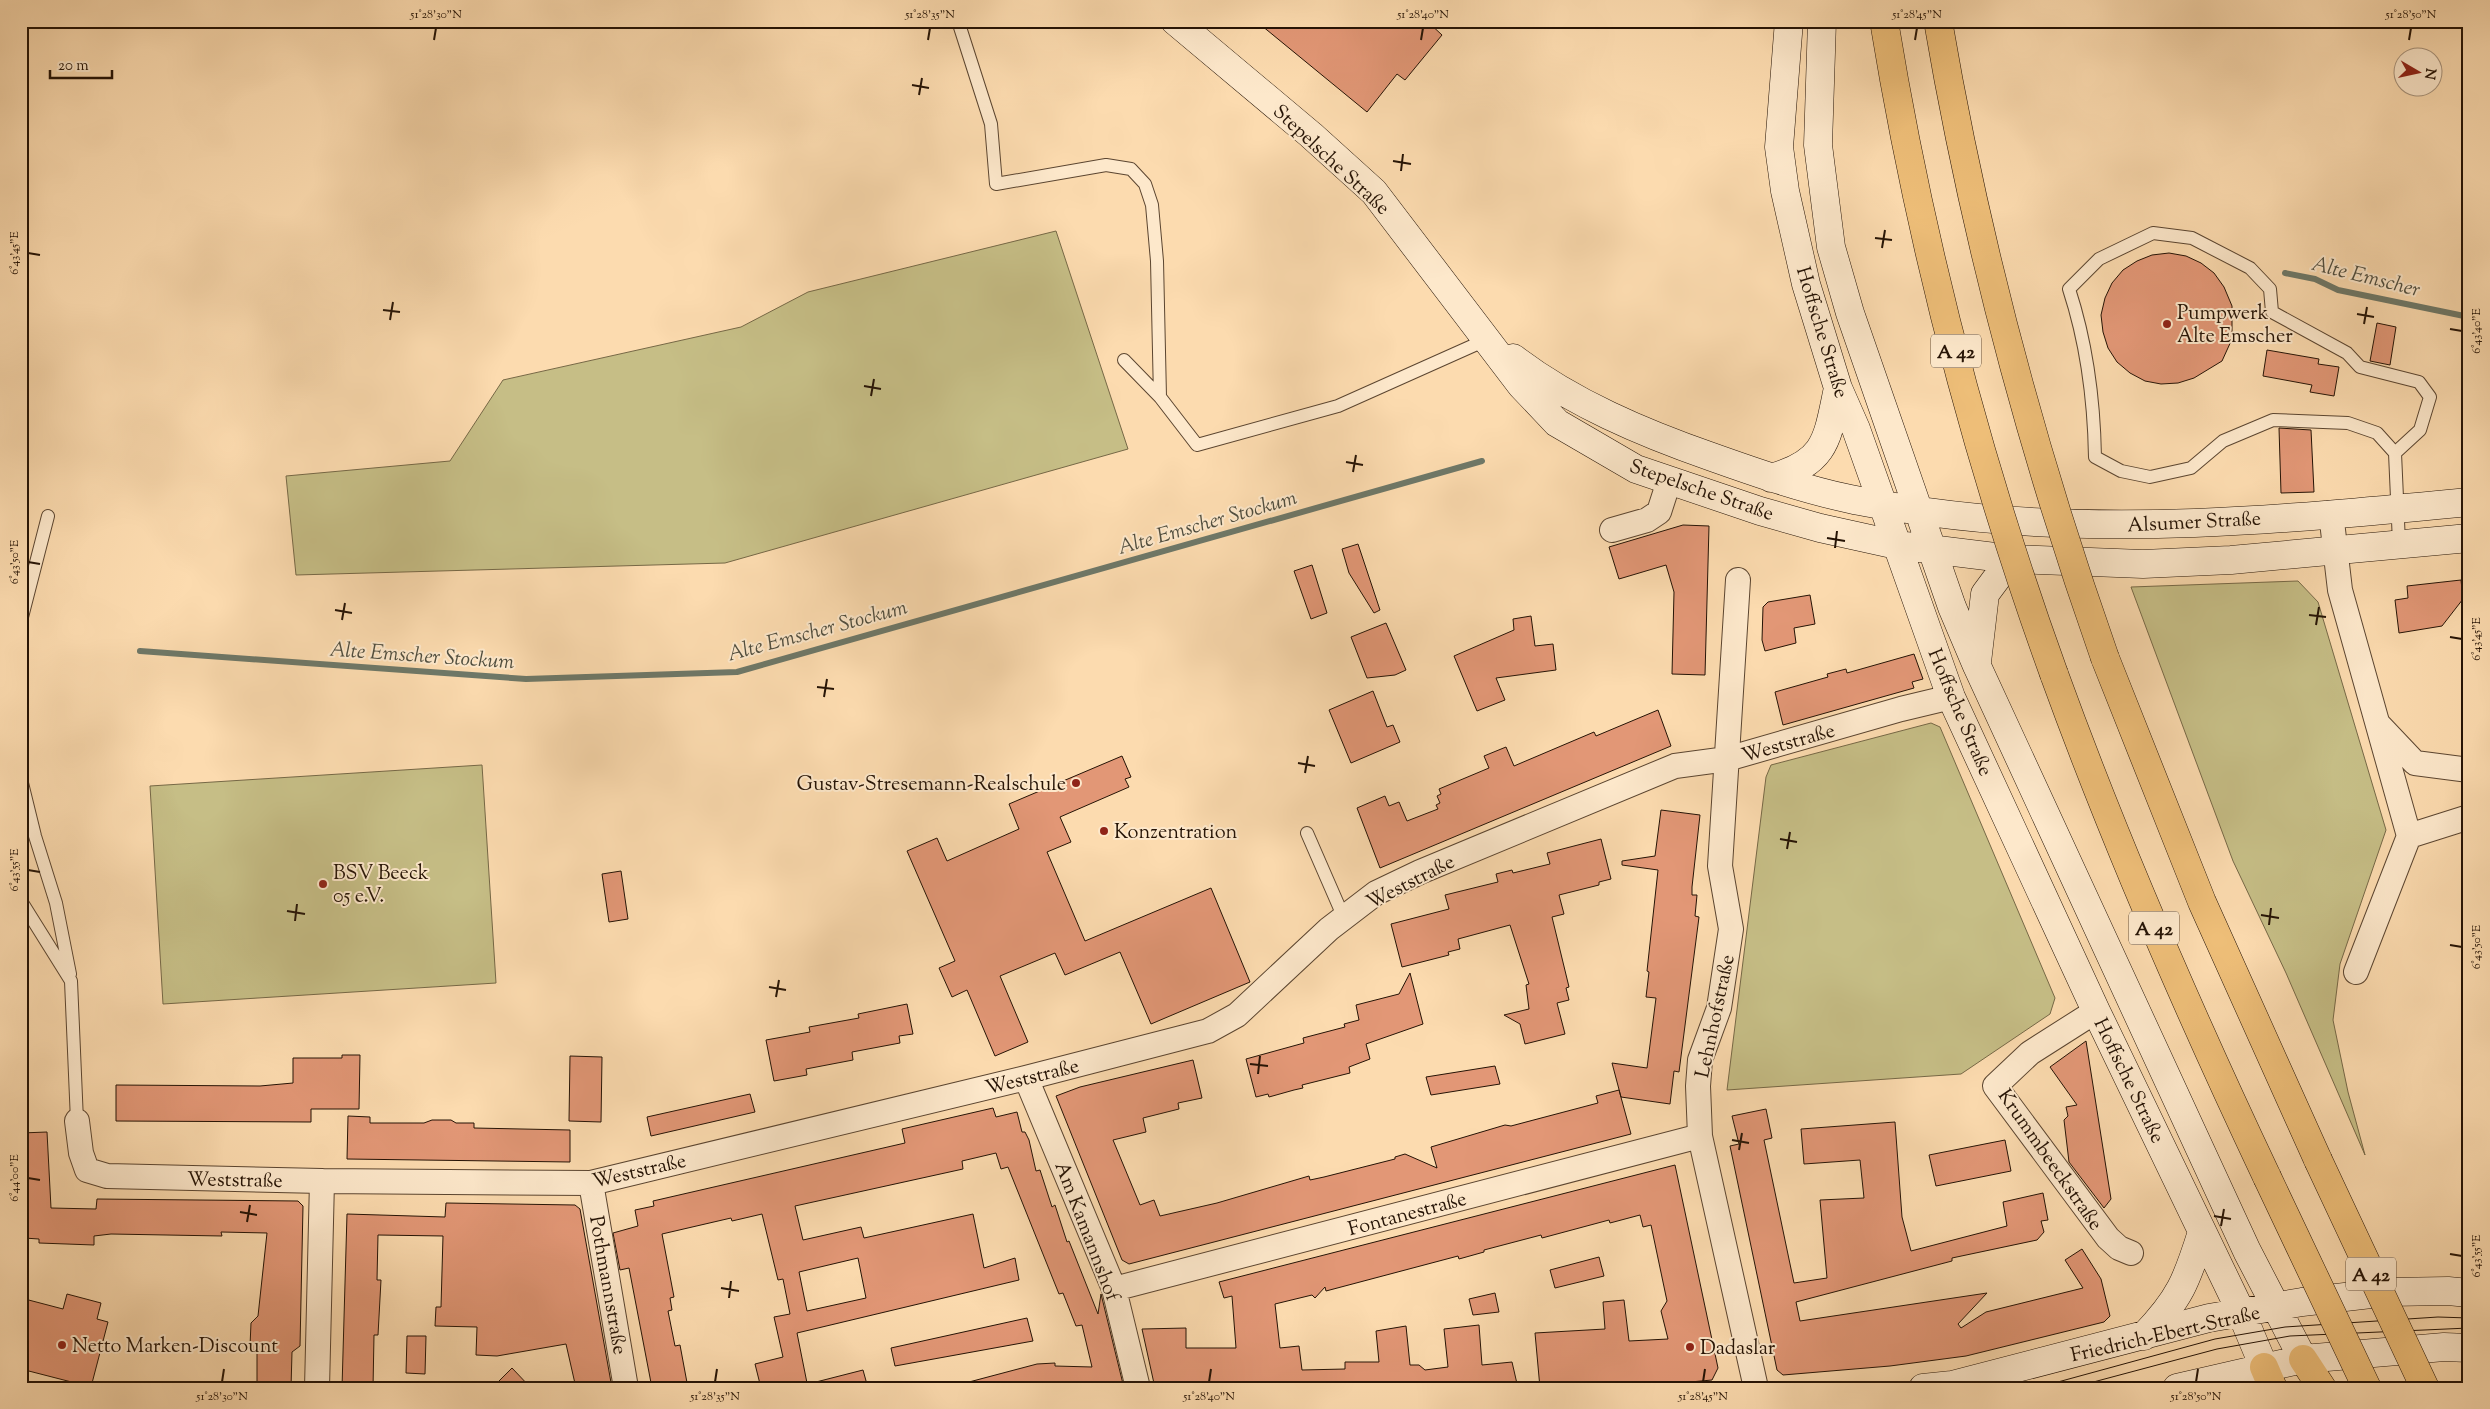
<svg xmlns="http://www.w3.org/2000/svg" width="2490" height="1409" viewBox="0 0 2490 1409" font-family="'Sorts Mill Goudy',serif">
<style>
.green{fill:#c6be86;stroke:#766846}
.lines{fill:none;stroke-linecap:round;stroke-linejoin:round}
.stream{stroke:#6e7868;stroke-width:6}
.building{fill:#e29776;stroke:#251305;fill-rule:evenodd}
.lane-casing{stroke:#5b4530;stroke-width:14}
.street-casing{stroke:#5b4530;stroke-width:26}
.secondary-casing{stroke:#251305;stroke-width:29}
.highway-casing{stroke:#251305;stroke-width:29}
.lane{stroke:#fde8cb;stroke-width:12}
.street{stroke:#fde8cb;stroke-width:24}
.secondary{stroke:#fde8cb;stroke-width:28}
.highway{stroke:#eebe78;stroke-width:28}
.tram{stroke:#251305;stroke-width:1}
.highway-bridge-casing{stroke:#251305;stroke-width:29;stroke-linecap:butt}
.highway-bridge{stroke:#eebe78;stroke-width:28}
.ticks{fill:none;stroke:#251305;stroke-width:2}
.poi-dot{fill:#8f2418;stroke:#fde8cb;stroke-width:2}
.labels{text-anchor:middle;stroke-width:4;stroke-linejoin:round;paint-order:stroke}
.shield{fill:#fde8cb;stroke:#665340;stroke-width:1}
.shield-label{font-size:19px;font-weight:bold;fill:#251305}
.street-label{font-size:20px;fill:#251305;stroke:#fde8cb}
.poi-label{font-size:20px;fill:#251305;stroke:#fde8cb;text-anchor:start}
.water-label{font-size:21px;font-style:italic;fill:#504e3f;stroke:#fde8cb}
.neatline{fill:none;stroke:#251305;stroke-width:2}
.ticks-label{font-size:12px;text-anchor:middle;fill:#251305}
</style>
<rect width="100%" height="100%" fill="#fcdbaf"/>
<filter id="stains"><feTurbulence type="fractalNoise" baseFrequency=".004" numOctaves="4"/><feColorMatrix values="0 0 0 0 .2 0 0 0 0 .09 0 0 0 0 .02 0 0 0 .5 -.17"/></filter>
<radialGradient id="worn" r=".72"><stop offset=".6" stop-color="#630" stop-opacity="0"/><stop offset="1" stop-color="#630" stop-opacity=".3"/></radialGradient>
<path class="green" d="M1056 231 1128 449 725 563 296 575 286 476 450 461 503 380 741 327 808 292Z
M2298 581 2318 602 2386 830 2340 964 2333 1020 2348 1092 2365 1155 2286 973 2233 861 2131 587Z
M1931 723 1940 727 2055 998 2050 1014 1961 1074 1727 1090 1766 777 1771 765Z
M482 765 496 983 163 1004 150 786Z"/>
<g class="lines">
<path class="stream" d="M2285 273 2315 279 2338 290 2469 317
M140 651 526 679 737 672 1482 461"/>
</g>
<path class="building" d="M1256 21H1427L1442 35 1405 80 1397 74 1367 112Z
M2169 253 2186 256 2201 263 2214 273 2224 287 2232 306V339L2222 361 2194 378 2178 383 2161 384 2145 381 2130 373 2117 362 2108 348 2103 332 2101 315 2105 298 2112 283 2123 270 2137 261 2152 255Z
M2377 323 2396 327 2390 365 2370 361Z
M2267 350 2319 359 2318 364 2339 367 2334 396 2310 392 2312 385 2263 376Z
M2279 428 2311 430 2314 492 2281 493Z
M1683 525 1709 526 1705 675 1672 674 1674 592 1666 565 1619 579 1609 547Z
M1358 544 1380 610 1374 613 1349 573 1342 549Z
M1312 565 1327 613 1311 619 1294 571Z
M2461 580 2463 599 2442 626 2399 633 2395 600 2408 598 2407 586Z
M1810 595 1815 624 1794 628 1796 643 1765 651 1762 640 1763 607 1768 602Z
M1531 616 1535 646 1553 644 1556 670 1496 678 1505 700 1477 711 1454 656 1514 630 1513 619Z
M1386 623 1406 670 1395 675 1367 678 1351 637Z
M1914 654 1923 679 1912 682 1914 688 1783 725 1775 692 1828 677 1827 674 1846 669 1847 673Z
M1373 691 1387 727 1393 725 1400 742 1351 763 1329 710Z
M1658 710 1671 746 1380 868 1357 808 1385 796 1389 806 1399 802 1407 821 1438 809 1436 805 1440 803 1437 796 1441 794 1439 789 1489 768 1484 756 1506 747 1514 766 1594 732 1596 736Z
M1122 756 1131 777 1125 779 1129 787 1060 817 1071 842 1047 852 1085 941 1211 888 1250 982 1151 1024 1120 952 1065 975 1055 953 1000 976 1028 1042 995 1056 967 990 952 997 939 968 955 961 907 851 937 838 947 861 1019 829 1009 804Z
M1661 810 1700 815 1692 887V895H1697L1695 916 1699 917 1679 1072 1674 1071 1670 1104 1621 1097 1612 1063 1647 1068 1656 998 1646 997 1649 972 1647 971 1658 870 1622 865V861L1655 856Z
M1601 839 1611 879 1599 882V885L1559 895 1564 914 1552 917 1569 987 1566 988 1569 1000 1557 1003 1565 1034 1525 1044 1520 1024 1504 1015 1529 1009 1526 985 1529 984 1510 925 1458 939 1460 949 1448 952 1449 955 1402 967 1391 924 1449 909 1445 895 1498 882 1496 874 1512 870 1513 873 1550 864 1547 853Z
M621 871 628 919 609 922 602 874Z
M1410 973 1423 1024 1366 1044 1370 1059 1349 1067 1350 1073 1302 1085 1303 1088 1294 1090 1269 1097 1268 1094 1256 1097 1246 1059 1304 1043 1303 1038 1345 1027 1344 1024 1359 1020 1356 1005 1399 994Z
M907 1004 913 1034 899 1036 900 1043 852 1052 853 1060 806 1069 807 1075 774 1081 766 1040 810 1032 809 1027 859 1018 858 1014Z
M2086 1041 2111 1199 2104 1208 2069 1162 2064 1120 2068 1116 2066 1107 2077 1105 2050 1067Z
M342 1055H360L359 1109H311V1122L116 1121V1085L260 1086 293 1083V1058H342Z
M570 1056 602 1057 601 1122 569 1121Z
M1193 1060 1202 1098 1178 1103 1179 1109 1143 1118 1146 1132 1113 1140 1140 1205 1154 1200 1160 1216 1217 1203 1309 1176 1310 1180 1324 1177 1395 1159V1157L1405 1154 1437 1168 1431 1147 1505 1125 1511 1126 1598 1103 1596 1096 1619 1090 1631 1134 1129 1264 1122 1260 1056 1096 1080 1087Z
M1495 1066 1500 1084 1431 1095 1426 1077Z
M750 1094 755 1112 651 1136 647 1117Z
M993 1108 996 1117 1017 1112 1022 1132H1025L1029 1140 1036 1171 1040 1170 1052 1207 1055 1205 1067 1242 1069 1241 1098 1314 1101 1294 1124 1388H970L969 1382 1037 1364 1055 1363V1366L1092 1367 1082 1325 1076 1326 1063 1293 1059 1294 1008 1167 1001 1169 996 1153 962 1161 963 1169 795 1206 803 1240 861 1227 864 1238 973 1214 984 1268 1015 1258 1019 1280 797 1333 808 1388H761L755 1364 783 1357 774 1317 790 1314 783 1279 778 1280 762 1214 732 1221 731 1218 662 1234 674 1297 670 1298 672 1310 668 1311 675 1346 680 1345 688 1388H652L629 1268 620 1270 613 1233 638 1226 635 1210 654 1206 653 1201 905 1143 902 1129ZM858 1258 866 1298 807 1311 799 1272Z
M1766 1109 1772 1138 1764 1140 1794 1283 1827 1278 1820 1200 1864 1198 1860 1160 1804 1164 1801 1129 1895 1122 1902 1217 1911 1251 2007 1226 2003 1202 2043 1193 2048 1220 2041 1221 2044 1232 2037 1240 1952 1258V1261L1796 1302 1800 1321 1987 1293 1958 1324 1961 1328 1986 1312 2083 1288 2065 1260 2082 1249 2101 1279 2110 1316 2104 1322 1966 1356 1890 1366 1783 1375 1777 1370 1730 1146 1739 1144 1732 1116Z
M348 1116 370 1117V1123H424L432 1120H451L456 1123H474V1128L570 1130V1162L347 1159Z
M47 1132 51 1208 96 1209 97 1199 298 1201 303 1206 300 1346 292 1352 291 1388H257V1353L250 1346 251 1323 258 1316 267 1233 221 1232 222 1236 111 1234 94 1236V1245L39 1243V1239L24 1238 21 1133Z
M2005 1140 2011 1171 1936 1186 1929 1155Z
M1675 1165 1718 1368 1712 1380 1625 1388H1540L1535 1333 1605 1329 1603 1302 1624 1300 1629 1341 1668 1339 1661 1311 1667 1301 1651 1225 1643 1227 1640 1215 1610 1223 1609 1220 1542 1238 1541 1235 1484 1250V1252L1459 1259 1458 1256 1326 1291 1325 1287 1315 1298 1312 1295 1275 1304 1280 1348 1299 1346 1302 1370 1345 1369V1362H1379L1376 1331 1406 1326 1410 1365H1419L1425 1370 1448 1367 1444 1329 1479 1325 1482 1365 1512 1362 1518 1388H1155L1142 1329 1186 1328V1348H1236L1232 1296 1224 1298 1219 1282Z
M446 1203 575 1205 580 1209 612 1388H576L566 1344 497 1356 476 1355 477 1327 435 1326 436 1307H441L443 1236 378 1235 377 1280H381L378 1335H374L373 1388H342L347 1214 445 1217Z
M1599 1257 1604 1276 1555 1288 1550 1270Z
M1495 1293 1499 1312 1473 1315 1469 1299Z
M67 1294 101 1303 97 1319 108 1322 91 1387 21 1369V1298L63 1309Z
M1027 1318 1033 1341 895 1366 891 1348Z
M407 1336H426L425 1374 406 1373Z
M512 1368 531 1388H492Z
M863 1370 868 1388H817L816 1382Z"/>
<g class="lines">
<g class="lane-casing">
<path id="lane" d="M958 21 991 124 996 184 1106 165 1131 169 1145 184 1152 205 1157 261 1160 397
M1124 360 1160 397 1197 445 1338 406 1488 339
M2395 453 2377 433 2348 423 2273 420 2223 441 2191 468 2150 477 2121 471 2095 457C2094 399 2087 344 2069 289L2099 259 2153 233 2192 238 2250 268 2270 289 2272 312 2347 353 2360 367 2419 382 2430 397 2420 430 2395 453 2399 543
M21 621 48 516
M21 779 35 836 56 903 70 974
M1307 833 1344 918
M21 901 71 981 77 1121"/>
</g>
<g class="street-casing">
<path id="street" d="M2331 513 2340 590 2409 836 2356 972
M1612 530 1647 520 1659 512 1669 481
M1738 580 1720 866 1731 929 1719 1008 1700 1060 1698 1086 1700 1136 1756 1388
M2379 725 2415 763 2469 770
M2409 836 2469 817
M2096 1011 2030 1053 1995 1086 2108 1238 2119 1248 2131 1253
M1026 1078 1114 1289 1138 1388
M77 1121 81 1153 87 1170 107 1176 322 1181 591 1183 1026 1078 1208 1031 1237 1015 1329 929 1376 893 1420 872 1675 766 1727 759 1901 709 1951 697
M591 1183 626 1388
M1114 1289 1700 1136
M317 1388 322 1181"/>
</g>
<g class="secondary-casing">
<path id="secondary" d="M1175 21 1311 135 1374 192 1521 385 1557 423 1636 469 1760 511 1820 528 1897 545 2011 559 2143 564 2231 560 2469 538
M1789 21 1779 147 1785 191 1806 284 1838 388 1856 429 1951 697 2096 1011 2241 1312 2264 1367
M1822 21 1818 145 1831 247 1850 313 1952 607 1977 666 2247 1251 2303 1359
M1513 358C1572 403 1643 433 1712 457 1757 473 1803 489 1850 499 1876 505 1902 508 1928 512 2107 537 2290 519 2469 502
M1771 478C1827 462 1827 440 1838 388
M1977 662 1985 594 2011 559
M2144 1336C2180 1299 2187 1280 2202 1232
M1923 1388 1952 1385 2209 1318 2302 1302 2388 1292 2448 1291 2469 1293
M2177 1388 2303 1359 2444 1347 2469 1348"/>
</g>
<g class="highway-casing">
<path id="highway" d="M2105 658 2202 902 2318 1160
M2054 674C2116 845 2189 1012 2267 1177
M2303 1359 2322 1388
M2264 1367 2273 1388"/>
</g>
<use href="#lane" class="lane"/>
<use href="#street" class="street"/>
<use href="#secondary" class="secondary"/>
<use href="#highway" class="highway"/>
<path class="tram" d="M2036 1388 2215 1339 2285 1327 2438 1317 2469 1318
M2071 1388 2217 1349 2290 1336 2469 1328"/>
<g class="highway-bridge-casing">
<path id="highway-bridge" d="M1884 21C1920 241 1978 464 2054 674
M1938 21C1975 238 2032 451 2105 658
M2318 1160 2425 1388
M2267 1177 2367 1388"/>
</g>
<use href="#highway-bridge" class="highway-bridge"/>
</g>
<path class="ticks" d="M434 40 436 28M928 40 930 28M1421 40 1423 28M1915 40 1917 28M2409 40 2411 28M912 85 929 88M919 95 922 78M1393 161 1411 164M1401 171 1403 154M1875 238 1892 240M1882 248 1885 230M28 253 40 255M383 310 400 312M2357 314 2374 317M390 320 393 302M2364 324 2367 307M2450 329 2462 331M864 386 881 389M871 396 874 379M1346 462 1363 465M1353 472 1356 455M1827 538 1845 541M1835 548 1837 531M28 562 40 564M335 610 352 613M2309 615 2326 617M342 620 345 603M2316 625 2319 607M2450 637 2462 639M817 687 834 689M824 697 827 679M1298 763 1315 766M1305 773 1308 756M1780 839 1797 842M1787 849 1790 832M28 870 40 872M287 911 305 914M2261 915 2279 918M295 921 297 904M2269 925 2271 908M2450 945 2462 947M769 987 786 990M776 997 779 980M1250 1064 1268 1066M1258 1074 1260 1056M1732 1140 1749 1143M1739 1150 1742 1133M28 1178 40 1180M240 1212 257 1215M2214 1216 2231 1219M247 1222 250 1205M2221 1226 2224 1209M2450 1254 2462 1256M721 1288 739 1291M729 1298 731 1281M222 1382 224 1369M715 1382 717 1369M1209 1382 1211 1369M1703 1382 1705 1369M2196 1382 2198 1369"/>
<g class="poi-dot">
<circle cx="2167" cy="324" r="5"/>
<circle cx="1076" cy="783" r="5"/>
<circle cx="1104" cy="831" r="5"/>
<circle cx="323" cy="884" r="5"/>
<circle cx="62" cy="1345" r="5"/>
<circle cx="1690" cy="1347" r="5"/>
</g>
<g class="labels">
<g class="shield">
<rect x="1931" y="334.5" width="50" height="33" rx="4"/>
<rect x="2129" y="911.5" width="50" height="33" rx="4"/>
<rect x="2346" y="1257.5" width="50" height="33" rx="4"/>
</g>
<g class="shield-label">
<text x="1956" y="358">A 42</text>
<text x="2154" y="935">A 42</text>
<text x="2371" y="1281">A 42</text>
</g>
<g class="street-label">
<text transform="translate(1332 159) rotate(43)" y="7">Stepelsche Straße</text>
<text transform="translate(1823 332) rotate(73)" y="7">Hoffsche Straße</text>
<text transform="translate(1702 489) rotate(19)" y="7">Stepelsche Straße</text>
<text transform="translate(2194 521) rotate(-3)" y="7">Alsumer Straße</text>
<text transform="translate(1961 712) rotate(67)" y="7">Hoffsche Straße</text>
<text transform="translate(1788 742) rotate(-16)" y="7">Weststraße</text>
<text transform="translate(1410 881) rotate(-27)" y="7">Weststraße</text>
<text transform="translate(1714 1016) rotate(-78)" y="7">Lehnhofstraße</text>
<text transform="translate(1032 1076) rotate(-14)" y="7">Weststraße</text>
<text transform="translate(2130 1080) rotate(64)" y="7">Hoffsche Straße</text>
<text transform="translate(2051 1159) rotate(55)" y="7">Krummbeeckstraße</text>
<text transform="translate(639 1170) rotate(-13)" y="7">Weststraße</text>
<text transform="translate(235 1179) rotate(1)" y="7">Weststraße</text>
<text transform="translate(1407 1213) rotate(-15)" y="7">Fontanestraße</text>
<text transform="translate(1088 1231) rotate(69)" y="7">Am Kamannshof</text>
<text transform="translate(609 1285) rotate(80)" y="7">Pothmannstraße</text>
<text transform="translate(2165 1333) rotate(-13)" y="7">Friedrich-Ebert-Straße</text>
</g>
<g class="poi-label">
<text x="2177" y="319">Pumpwerk<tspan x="2177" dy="23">Alte Emscher</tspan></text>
<text x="1066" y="790" text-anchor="end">Gustav-Stresemann-Realschule</text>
<text x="1114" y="838">Konzentration</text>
<text x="333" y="879">BSV Beeck<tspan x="333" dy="23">05 e.V.</tspan></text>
<text x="72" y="1352">Netto Marken-Discount</text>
<text x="1700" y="1354">Dadaslar</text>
</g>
<g class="water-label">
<text transform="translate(2366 276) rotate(14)" y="7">Alte Emscher</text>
<text transform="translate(1207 522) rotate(-16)" y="7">Alte Emscher Stockum</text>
<text transform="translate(817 630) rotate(-15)" y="7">Alte Emscher Stockum</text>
<text transform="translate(422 655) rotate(4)" y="7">Alte Emscher Stockum</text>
</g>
</g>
<rect width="2490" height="1409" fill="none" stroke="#fcdbaf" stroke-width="55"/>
<g transform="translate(2418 72) rotate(99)"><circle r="24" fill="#fde8cb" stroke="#a7937c"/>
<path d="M0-4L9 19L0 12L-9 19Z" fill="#8f2418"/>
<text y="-8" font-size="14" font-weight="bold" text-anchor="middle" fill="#251305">N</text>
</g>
<path d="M50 70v8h62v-8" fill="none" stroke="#251305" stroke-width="2.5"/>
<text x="58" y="70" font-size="15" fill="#251305" stroke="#fde8cb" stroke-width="4" paint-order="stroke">20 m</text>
<rect x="28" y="28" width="2434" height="1354" class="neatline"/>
<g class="ticks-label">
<text x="436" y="18">51°28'30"N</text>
<text x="930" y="18">51°28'35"N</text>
<text x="1423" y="18">51°28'40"N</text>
<text x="1917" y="18">51°28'45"N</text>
<text x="2411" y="18">51°28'50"N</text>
<text transform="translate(14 253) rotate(-90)" y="4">6°43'45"E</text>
<text transform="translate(2476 331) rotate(-90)" y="4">6°43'40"E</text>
<text transform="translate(14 562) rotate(-90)" y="4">6°43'50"E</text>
<text transform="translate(2476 639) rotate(-90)" y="4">6°43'45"E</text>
<text transform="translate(14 870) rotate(-90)" y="4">6°43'55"E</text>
<text transform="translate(2476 947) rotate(-90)" y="4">6°43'50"E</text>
<text transform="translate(14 1178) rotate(-90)" y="4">6°44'00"E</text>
<text transform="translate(2476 1256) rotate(-90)" y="4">6°43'55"E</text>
<text x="222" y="1400">51°28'30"N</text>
<text x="715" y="1400">51°28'35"N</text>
<text x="1209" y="1400">51°28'40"N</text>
<text x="1703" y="1400">51°28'45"N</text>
<text x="2196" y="1400">51°28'50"N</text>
</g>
<rect width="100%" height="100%" filter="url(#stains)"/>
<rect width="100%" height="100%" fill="url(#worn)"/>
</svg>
